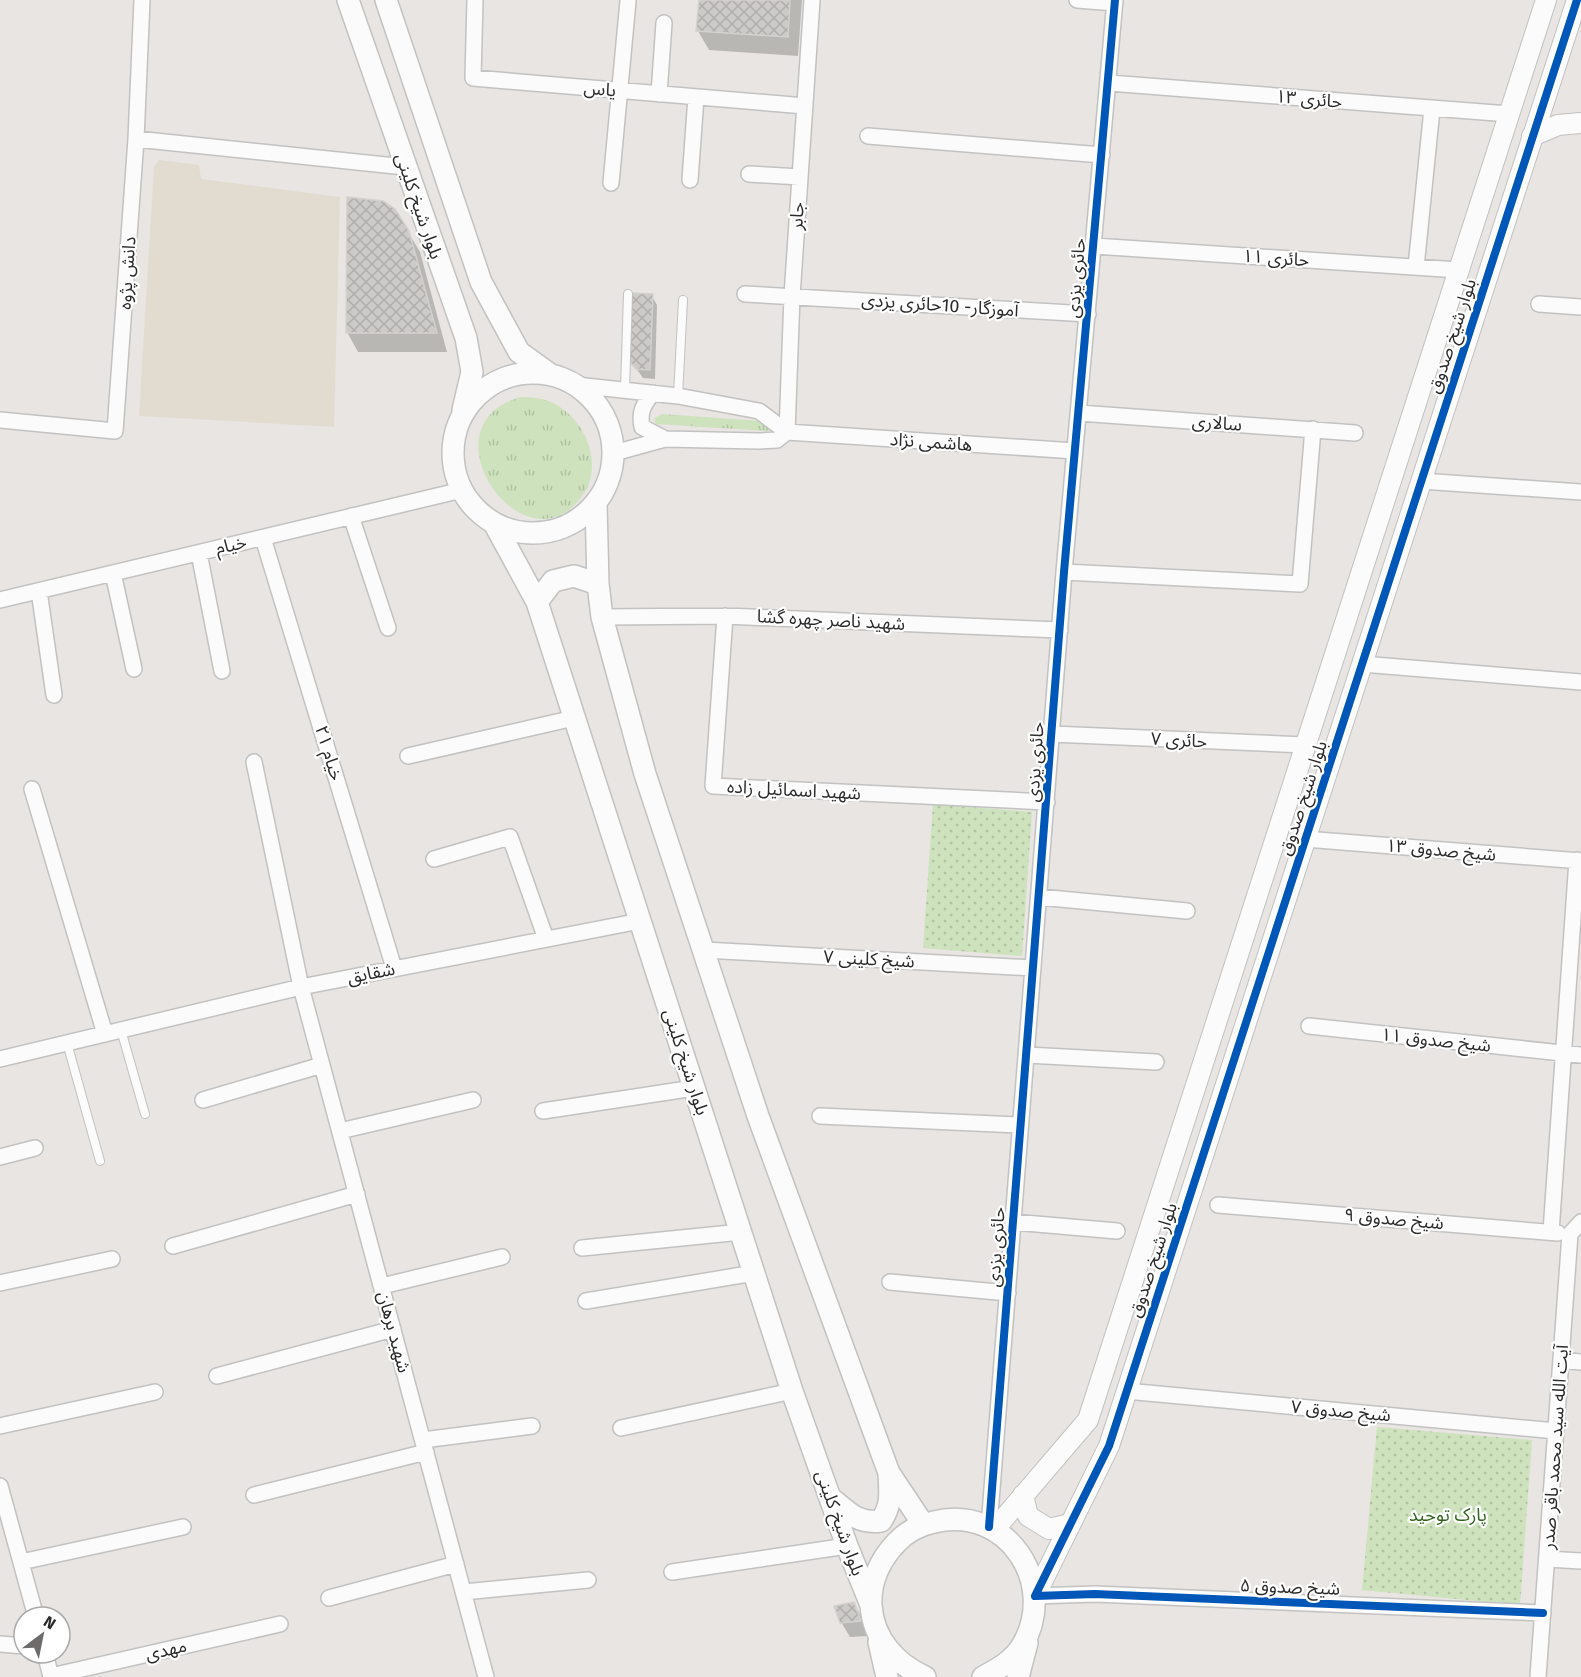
<svg xmlns="http://www.w3.org/2000/svg" width="1581" height="1677" viewBox="0 0 1581 1677" font-family="'Fira Sans','Noto Sans Arabic',sans-serif">
<style>
.education{fill:#e2dbd0}
.grass{fill:url(#grass-tufts)}
.park{fill:url(#park-dots)}
.shadow{fill:#0003}
.building{fill:url(#building-cross-hatch);stroke:#d3d1ce;stroke-width:1.5}
.lines{fill:none;stroke-linecap:round;stroke-linejoin:round}
.service-casing{stroke:#c2c2c2;stroke-width:10}
.minor-casing{stroke:#c2c2c2;stroke-width:18}
.tertiary-casing{stroke:#c2c2c2;stroke-width:22}
.secondary-casing{stroke:#c2c2c2;stroke-width:24}
.service{stroke:#fcfbfb;stroke-width:8}
.minor{stroke:#fcfbfb;stroke-width:15}
.tertiary{stroke:#fcfbfb;stroke-width:20}
.secondary{stroke:#fcfbfb;stroke-width:21}
.cycleway-casing{stroke:#fff;stroke-width:11}
.cycleway{stroke:#0057b8;stroke-width:8}
.labels{text-anchor:middle;stroke-width:4.5;stroke-linejoin:round;paint-order:stroke}
.street-label{font-size:18px;fill:#2b2b2b;stroke:#fff}
.park-label{font-size:18px;fill:#32641f;stroke:#fff}
</style>
<defs>
<pattern id="grass-tufts" width="24" height="20" patternUnits="userSpaceOnUse" patternTransform="scale(1.5)"><rect width="24" height="20" fill="#cee2bd"/><path d="M3 7l-1-3M5 7V3M7 7l1-3M15 17l-1-3M17 17v-4M19 17l1-3" fill="none" stroke="#b1c2a3"/></pattern>
<pattern id="park-dots" width="8" height="8" patternUnits="userSpaceOnUse" patternTransform="scale(1.5)"><rect width="8" height="8" fill="#cee2bd"/><path d="M2 2h.1M6 6h.1" fill="none" stroke="#b1c2a3" stroke-width="1.8" stroke-linecap="round"/></pattern>
<pattern id="building-cross-hatch" width="8" height="8" patternUnits="userSpaceOnUse" patternTransform="scale(1.5)"><rect width="8" height="8" fill="#cdcbc8"/><path d="M0 0l8 8M0 8l8-8" fill="none" stroke="#b0aeac"/></pattern>
</defs>
<rect width="100%" height="100%" fill="#e8e5e2"/>
<path class="education" d="M159 160 199 165 201 179 340 197 334 427 139 416 154 167Z"/>
<path class="grass" d="M521 397C534 397 549 399 560 407 589 426 604 470 580 499 521 572 421 424 521 397Z
M662 414 773 422 775 427 769 431 656 424 654 419Z"/>
<path class="park" d="M933 804 1032 812 1022 956 923 948Z
M1377 1427 1532 1440 1520 1605 1362 1590Z"/>
<path class="shadow" d="M700 0H802L798 56 709 50 698 31Z
M408 232 420 252 447 352H358L347 332Z
M652 296 657 305 655 379 643 378 631 361Z
M854 1603 862 1618 868 1636 850 1637 841 1622Z"/>
<path class="building" d="M699 0H790L788 37 696 31Z
M347 197 383 201 395 209 409 231 437 333H346Z
M631 293 653 294 650 370 636 369 629 361Z
M854 1602 861 1621 840 1623 834 1606Z"/>
<g class="lines">
<g class="service-casing">
<path id="service" d="M625 390 628 294
M678 396 683 300
M121 1030 145 1114
M67 1043 100 1161"/>
</g>
<g class="minor-casing">
<path id="minor" d="M475 0 473 78 805 106
M1077 0 1115 3
M1109 83 1509 114
M659 94 664 23
M868 136 1102 155
M136 139 405 167
M749 174 800 177
M690 180 696 97
M611 183 628 1
M1094 246 1459 270
M1416 267 1432 109
M745 294 1088 314
M1539 304 1581 307
M576 385 678 396 759 411 787 432
M653 393C643 405 639 412 642 427L665 439
M1079 413 1355 433
M0 420 115 431 136 139 142 0
M787 432 792 296 812 0
M787 432 1075 451
M614 453 665 439 759 441 777 440 787 432
M1421 481 1581 492
M351 516 388 628
M263 538 394 968
M199 553 222 671
M1064 572 1300 584 1313 429
M113 573 134 669
M39 591 54 695
M0 600 462 490
M725 616 713 786 1047 802
M602 617 725 616 1060 630
M1362 664 1581 682
M1052 734 1305 745
M408 756 574 718
M254 762 301 987 486 1677
M32 789 105 1034
M1305 839 1581 861
M434 859 510 837 546 939
M1039 897 1187 911
M704 950 1033 968
M1309 1026 1581 1055
M1027 1055 1156 1062
M0 1059 301 987 640 921
M203 1100 322 1065
M543 1111 694 1088
M820 1116 1020 1125
M340 1131 473 1100
M0 1157 35 1148
M1218 1205 1558 1233
M1013 1222 1117 1231
M1551 1232 1577 860
M173 1246 357 1194
M582 1248 741 1232
M890 1282 1008 1293
M0 1283 112 1259
M382 1286 502 1257
M586 1301 754 1273
M1561 1360 1581 1362
M217 1376 393 1329
M1126 1391 1556 1431
M0 1426 155 1392
M621 1428 792 1391
M423 1440 532 1426
M0 1486 36 1617
M254 1495 426 1452
M989 1527 1064 572 1115 0
M1547 1559 1581 1561
M21 1562 183 1527
M672 1572 847 1546
M464 1592 588 1580
M1035 1596 1095 1594 1543 1613
M329 1598 456 1564
M0 1644 24 1646
M45 1653 51 1677
M51 1676 280 1624
M1538 1677 1570 1234 1581 1222"/>
</g>
<g class="tertiary-casing">
<path id="tertiary" d="M1532 136 1558 125 1581 123
M1023 1495 1028 1516 1049 1529 1070 1524
M994 1530 1088 1420 1546 0
M1035 1596 1109 1446 1577 0"/>
</g>
<g class="secondary-casing">
<path id="secondary" d="M348 0 466 338 472 372 463 410
M386 0 481 282 519 352 551 375
M453 453a80 80 0 1 1 160 0a80 80 0 1 1-160 0Z
M596 504 598 584 602 617 645 774 758 1116 889 1473 923 1524
M494 523 537 602 792 1391 847 1546 871 1605
M537 602 553 581 574 576 598 584
M832 1499C849 1513 858 1524 881 1521 892 1505 890 1493 889 1474
M879 1642 887 1677
M925 1677C896 1664 873 1639 871 1605 870 1582 880 1560 896 1543 906 1532 920 1525 934 1522 1007 1504 1059 1584 1022 1646 1013 1661 998 1669 983 1677
M1018 1677 1027 1643"/>
</g>
<use href="#service" class="service"/>
<use href="#minor" class="minor"/>
<use href="#tertiary" class="tertiary"/>
<use href="#secondary" class="secondary"/>
<g class="cycleway-casing">
<path id="cycleway" d="M989 1527 1064 572 1115 0
M1543 1613 1095 1594 1035 1596 1109 1446 1577 0"/>
</g>
<use href="#cycleway" class="cycleway"/>
</g>
<g class="labels">
<g class="street-label">
<text transform="translate(600 89) rotate(5)" y="6">یاس</text>
<text transform="translate(1309 99) rotate(5)" y="6">حائری ۱۳</text>
<text transform="translate(419 206) rotate(71)" y="6">بلوار شیخ کلینی</text>
<text transform="translate(797 216) rotate(-86)" y="6">جابر</text>
<text transform="translate(1276 258) rotate(4)" y="6">حائری ۱۱</text>
<text transform="translate(127 273) rotate(-86)" y="6">دانش پژوه</text>
<text transform="translate(1076 278) rotate(-85)" y="6">حائری یزدی</text>
<text transform="translate(940 305) rotate(4)" y="6">آموزگار- 10حائری یزدی</text>
<text transform="translate(1452 336) rotate(-72)" y="6">بلوار شیخ صدوق</text>
<text transform="translate(1217 423) rotate(4)" y="6">سالاری</text>
<text transform="translate(931 442) rotate(4)" y="6">هاشمی نژاد</text>
<text transform="translate(231 545) rotate(-13)" y="6">خیام</text>
<text transform="translate(831 620) rotate(3)" y="6">شهید ناصر چهره گشا</text>
<text transform="translate(1179 740) rotate(3)" y="6">حائری ۷</text>
<text transform="translate(329 753) rotate(73)" y="6">خیام ۲۱</text>
<text transform="translate(1035 762) rotate(-86)" y="6">حائری یزدی</text>
<text transform="translate(794 790) rotate(3)" y="6">شهید اسمائیل زاده</text>
<text transform="translate(1303 798) rotate(-72)" y="6">بلوار شیخ صدوق</text>
<text transform="translate(1441 850) rotate(5)" y="6">شیخ صدوق ۱۳</text>
<text transform="translate(869 959) rotate(3)" y="6">شیخ کلینی ۷</text>
<text transform="translate(371 973) rotate(-11)" y="6">شقایق</text>
<text transform="translate(1436 1040) rotate(6)" y="6">شیخ صدوق ۱۱</text>
<text transform="translate(686 1062) rotate(72)" y="6">بلوار شیخ کلینی</text>
<text transform="translate(1394 1219) rotate(5)" y="6">شیخ صدوق ۹</text>
<text transform="translate(996 1247) rotate(-86)" y="6">حائری یزدی</text>
<text transform="translate(1153 1260) rotate(-72)" y="6">بلوار شیخ صدوق</text>
<text transform="translate(394 1332) rotate(75)" y="6">شهید برهان</text>
<text transform="translate(1341 1411) rotate(5)" y="6">شیخ صدوق ۷</text>
<text transform="translate(1555 1447) rotate(-86)" y="6">آیت الله سید محمد باقر صدر</text>
<text transform="translate(840 1523) rotate(70)" y="6">بلوار شیخ کلینی</text>
<text transform="translate(1290 1587) rotate(2)" y="6">شیخ صدوق ۵</text>
<text transform="translate(166 1650) rotate(-13)" y="6">مهدی</text>
</g>
<g class="park-label">
<text x="1448" y="1521">پارک توحید</text>
</g>
</g>
<g transform="translate(42 1635) rotate(32)"><circle r="28" fill="#ffffff" stroke="#aaaaaa" stroke-width="1.5"/>
<path d="M0-4.5L10 22L0 15L-10 22Z" fill="#6d6c6b"/>
<text y="-9" font-size="16" font-weight="bold" text-anchor="middle" fill="#2b2b2b">N</text>
</g>
</svg>
